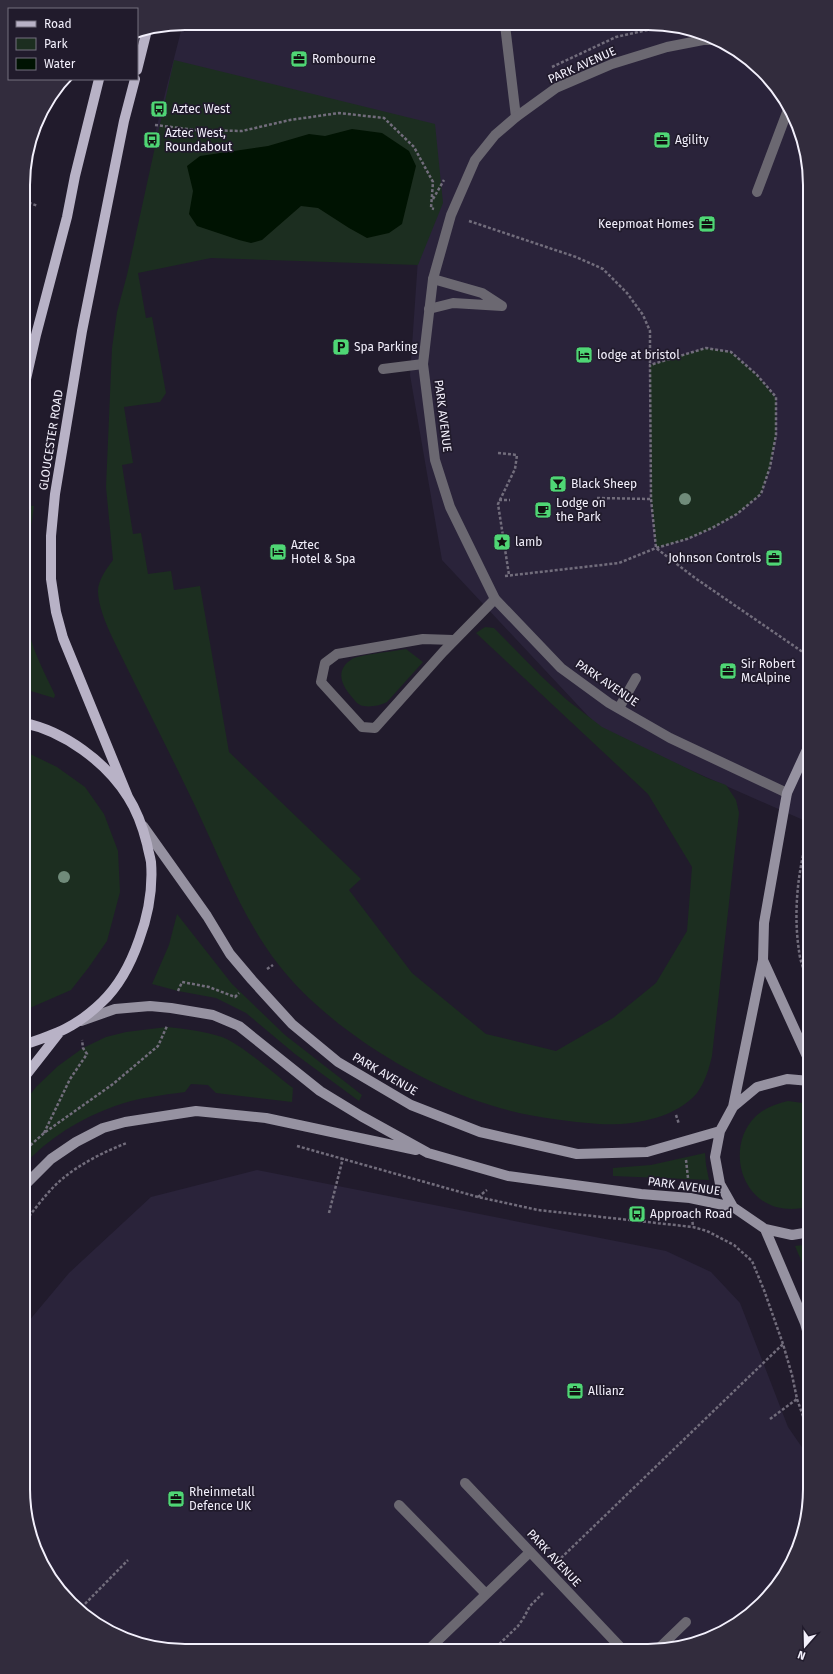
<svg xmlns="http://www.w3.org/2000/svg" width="833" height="1674" viewBox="0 0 833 1674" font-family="'Fira Sans',sans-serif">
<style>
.built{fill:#2a233a}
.green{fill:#1c2e20}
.water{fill:#001302}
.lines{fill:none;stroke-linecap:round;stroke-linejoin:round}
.path{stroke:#726d7c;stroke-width:2.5;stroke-dasharray:3 2;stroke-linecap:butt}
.lane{stroke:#6b6871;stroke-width:10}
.street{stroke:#6b6871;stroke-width:10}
.secondary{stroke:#9692a1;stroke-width:10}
.primary{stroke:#b8b2c6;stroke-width:10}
.tree{fill:#708b7a}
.labels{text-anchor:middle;stroke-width:3.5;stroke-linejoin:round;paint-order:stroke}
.poi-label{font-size:12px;fill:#f3f0fc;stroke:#211b2c;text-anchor:start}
.street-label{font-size:12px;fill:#f3f0fc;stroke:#211b2c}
.rim{fill:none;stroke:#f3f0fc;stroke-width:2}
</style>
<rect width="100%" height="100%" fill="#211b2c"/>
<path class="built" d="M183 23 680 26 720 40 755 63 783 95 801 133 810 185V823L602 731 442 560 410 375 420 230 152 145Z
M810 851V930L805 906Z
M257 1170 666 1251 711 1272 740 1303 788 1427 810 1459V1500L798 1551 776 1588 738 1624 700 1642 648 1651 163 1650 123 1639 78 1611 50 1579 32 1541 23 1489V1328L69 1273 151 1197Z"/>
<path class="green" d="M174 60 435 124 443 203 418 265 211 258 138 273 146 318 152 317 166 393 160 402 124 407 133 463 122 465 133 534 141 533 148 574 171 571 174 590 200 586 229 752 361 879 349 890 412 973 486 1034 556 1051 613 1018 656 983 687 931 692 867 648 794 476 633 485 627 494 628 541 676 567 700 602 727 707 778 726 785 736 800 739 813 712 1056C709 1069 705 1082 697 1093 675 1119 631 1126 599 1124 563 1121 524 1116 490 1105 416 1082 326 1026 278 964 243 919 222 863 198 812 170 753 140 695 112 637 106 624 98 605 98 591 98 580 107 568 113 560L106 487 112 348 117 312 127 275Z
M706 348 731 352 757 375 776 398V436L770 467 761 494 737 514 712 529 687 539 656 548 651 499 650 365Z
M25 505 34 506C28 547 20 591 29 632 33 651 46 676 55 695L54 698 24 689Z
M406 649 423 662 387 702C380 706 367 708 360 705 356 703 354 699 351 696 341 684 335 670 352 659 358 655 397 651 406 649Z
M24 751 57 767 85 787 104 814 118 851 120 892 107 941 89 967 71 990 23 1011Z
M177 914 232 984 285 1035 362 1095 359 1101 295 1054 246 1013 216 998 178 991 152 984 169 945Z
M167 1027C185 1029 204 1031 222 1037 244 1046 273 1073 293 1088L292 1102 216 1093 208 1085 191 1084 185 1092C162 1095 137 1098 115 1106 81 1118 48 1138 23 1166V1104L36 1087 58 1066 83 1048 106 1037 126 1032Z
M788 1101 810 1104V1207C798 1209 788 1210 776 1207 738 1196 728 1144 755 1117 764 1108 776 1104 788 1101Z
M705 1153 706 1165 709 1180 613 1176V1168L651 1165Z
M810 1244V1281L795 1246Z"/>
<path class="water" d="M352 129 382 133 409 151 416 166 402 224 389 233 367 238 349 228 318 208 301 206 262 240 251 243 239 240 197 226 189 214 193 191 187 166 200 156 268 146 309 134 325 136Z"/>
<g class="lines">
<path class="path" d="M552 67 616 37 665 26
M155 125 196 130 242 131 290 120 339 113 384 118 414 147 433 182 431 208 434 209
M433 199 444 180
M24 201 38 206
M469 221 576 257 603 269 627 293 643 315 650 331V365
M498 453 517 455 515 469 498 504 509 575
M597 498 651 499
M499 500H510
M505 576 619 563 656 548 687 539 712 528 737 514 761 494 770 467 776 435V397L757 375 731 352 706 348 650 365 651 499 656 548 695 578 810 657
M267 969 273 965
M810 986C806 975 800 962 799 951 793 911 798 867 810 829
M178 991 182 982 209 987 235 997 239 993
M676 1115 679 1124
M44 1133 70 1079 87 1054 83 1048 82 1040
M297 1146 478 1197 538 1210 693 1227 707 1231 734 1245 752 1261 764 1290 783 1344 792 1375 797 1399 810 1436
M23 1152 44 1133 113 1084 158 1046 167 1026
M686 1160 688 1178
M478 1197 487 1190
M329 1213 343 1158
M692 1217 693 1227
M23 1224C35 1209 47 1192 62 1179 80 1164 105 1151 127 1143
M770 1419 797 1399
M561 1558 783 1344
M78 1611 128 1560
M492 1651 518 1626 523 1619 530 1606 543 1593"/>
<path class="lane" d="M505 25 516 117
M757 192 789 107
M433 279 482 293 502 306
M429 309 453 303 502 306
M383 369 423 364
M453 640 423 639 337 654 325 663 321 682 362 727 375 728 443 652 495 599
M619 708 636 678
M399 1505 486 1594
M428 1650 530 1552
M657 1650 686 1622"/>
<path class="street" d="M721 40H703L667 47 612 64 556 88 516 117 495 135 475 160 451 215 433 279 423 364 435 460 450 507 495 599 561 668 609 703 670 738 787 793
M465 1483 624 1651"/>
<path class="secondary" d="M143 826 207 916 230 954 252 980 292 1024 338 1062 411 1105 480 1132 577 1154 647 1152 720 1131
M763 960 810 1063
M81 1021 115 1009 150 1006 171 1008 213 1015 239 1026 320 1091 361 1116 428 1153 508 1176 641 1194 690 1198 733 1207
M733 1107 763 960 764 923 787 793 810 743
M23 1187 51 1159 76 1142 103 1128 125 1122 196 1111 266 1118 416 1150
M765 1229 805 1323 810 1342
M810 1232 792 1235 765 1229 733 1207 720 1184 715 1157 720 1131 733 1107 757 1087 787 1079 810 1081"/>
<path class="primary" d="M137 70 147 30
M24 388 36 335 67 217 75 176 99 79
M128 797 63 638 56 612 51 579V536L55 494 82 331 124 121 135 79
M23 1045C57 1034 76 1027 102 1002 120 985 131 963 139 940 148 916 153 888 151 862 150 856 148 850 147 844 143 828 137 811 128 797 106 762 64 731 24 723
M23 1079 59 1033"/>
</g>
<g class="tree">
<circle cx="685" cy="499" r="6"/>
<circle cx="64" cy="877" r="6"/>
</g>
<defs>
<g id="office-square" transform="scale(0.9)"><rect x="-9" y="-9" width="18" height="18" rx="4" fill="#4fd675" stroke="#211b2c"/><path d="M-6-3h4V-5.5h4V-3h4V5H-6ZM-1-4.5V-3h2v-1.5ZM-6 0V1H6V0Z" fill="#111"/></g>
<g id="bus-square" transform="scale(0.9)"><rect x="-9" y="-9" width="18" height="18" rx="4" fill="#4fd675" stroke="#211b2c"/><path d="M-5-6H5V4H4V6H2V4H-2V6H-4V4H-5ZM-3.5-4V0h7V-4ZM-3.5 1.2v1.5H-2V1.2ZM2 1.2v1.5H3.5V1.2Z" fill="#111"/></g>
<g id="parking-square" transform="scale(0.9)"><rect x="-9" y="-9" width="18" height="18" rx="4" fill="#4fd675" stroke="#211b2c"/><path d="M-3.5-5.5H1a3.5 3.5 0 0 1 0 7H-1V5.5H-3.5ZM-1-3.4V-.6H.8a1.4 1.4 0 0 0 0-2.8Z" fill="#111"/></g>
<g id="hotel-square" transform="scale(0.9)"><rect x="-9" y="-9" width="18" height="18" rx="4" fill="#4fd675" stroke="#211b2c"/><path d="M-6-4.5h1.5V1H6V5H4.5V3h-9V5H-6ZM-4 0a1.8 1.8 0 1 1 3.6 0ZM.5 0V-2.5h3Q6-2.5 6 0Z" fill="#111"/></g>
<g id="bar-square" transform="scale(0.9)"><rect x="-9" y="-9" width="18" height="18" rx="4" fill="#4fd675" stroke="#211b2c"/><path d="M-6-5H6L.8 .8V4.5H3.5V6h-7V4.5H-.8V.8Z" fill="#111"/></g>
<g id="cafe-square" transform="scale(0.9)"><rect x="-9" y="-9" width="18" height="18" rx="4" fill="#4fd675" stroke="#211b2c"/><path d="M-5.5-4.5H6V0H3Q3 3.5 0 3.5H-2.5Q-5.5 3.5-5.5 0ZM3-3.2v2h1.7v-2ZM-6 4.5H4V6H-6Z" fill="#111"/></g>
<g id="sight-square" transform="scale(0.9)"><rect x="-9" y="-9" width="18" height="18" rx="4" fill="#4fd675" stroke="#211b2c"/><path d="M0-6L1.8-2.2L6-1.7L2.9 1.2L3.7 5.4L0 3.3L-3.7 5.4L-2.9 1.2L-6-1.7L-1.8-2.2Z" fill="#111"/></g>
</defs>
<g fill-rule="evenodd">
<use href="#office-square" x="299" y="59"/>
<use href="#bus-square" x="159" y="109"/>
<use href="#bus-square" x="152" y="140"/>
<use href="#office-square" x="662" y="140"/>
<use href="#office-square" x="707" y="224"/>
<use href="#parking-square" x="341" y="347"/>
<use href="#hotel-square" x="584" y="355"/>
<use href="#bar-square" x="558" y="484"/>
<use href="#cafe-square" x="543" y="510"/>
<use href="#sight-square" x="502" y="542"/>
<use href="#hotel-square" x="278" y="552"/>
<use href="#office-square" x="774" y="558"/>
<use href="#office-square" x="728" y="671"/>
<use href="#bus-square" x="637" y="1214"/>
<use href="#office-square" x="575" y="1391"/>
<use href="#office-square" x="176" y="1499"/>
</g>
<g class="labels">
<g class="poi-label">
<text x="312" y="63">Rombourne</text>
<text x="172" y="113">Aztec West</text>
<text x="165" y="137">Aztec West,<tspan x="165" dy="14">Roundabout</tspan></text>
<text x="675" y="144">Agility</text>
<text x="694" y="228" text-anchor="end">Keepmoat Homes</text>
<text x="354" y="351">Spa Parking</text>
<text x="597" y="359">lodge at bristol</text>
<text x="571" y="488">Black Sheep</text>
<text x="556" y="507">Lodge on<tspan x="556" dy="14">the Park</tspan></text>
<text x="515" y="546">lamb</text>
<text x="291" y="549">Aztec<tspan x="291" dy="14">Hotel &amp; Spa</tspan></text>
<text x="761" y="562" text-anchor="end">Johnson Controls</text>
<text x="741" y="668">Sir Robert<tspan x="741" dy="14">McAlpine</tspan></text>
<text x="650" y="1218">Approach Road</text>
<text x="588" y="1395">Allianz</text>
<text x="189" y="1496">Rheinmetall<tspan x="189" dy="14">Defence UK</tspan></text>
</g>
<g class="street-label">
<text transform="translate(582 65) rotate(-24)" y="4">PARK AVENUE</text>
<text transform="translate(443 416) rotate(83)" y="4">PARK AVENUE</text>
<text transform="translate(51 440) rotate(-81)" y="4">GLOUCESTER ROAD</text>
<text transform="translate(607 683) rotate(34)" y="4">PARK AVENUE</text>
<text transform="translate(385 1074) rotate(30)" y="4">PARK AVENUE</text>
<text transform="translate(684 1186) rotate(8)" y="4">PARK AVENUE</text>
<text transform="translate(554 1558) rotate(47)" y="4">PARK AVENUE</text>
</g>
</g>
<path d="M0 0H833V1674H0ZM185 30H648A155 155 0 0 1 803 185V1489A155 155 0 0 1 648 1644H185A155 155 0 0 1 30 1489V185A155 155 0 0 1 185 30Z" fill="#322c3d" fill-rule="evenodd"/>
<path class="rim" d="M185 30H648A155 155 0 0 1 803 185V1489A155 155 0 0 1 648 1644H185A155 155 0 0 1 30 1489V185A155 155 0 0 1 185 30Z"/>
<rect x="8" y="8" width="130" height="72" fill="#211b2c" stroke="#75707f"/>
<rect x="16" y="21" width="20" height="6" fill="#b8b2c6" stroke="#75707f"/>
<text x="44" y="28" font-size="12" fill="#f3f0fc">Road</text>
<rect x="16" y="38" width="20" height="12" fill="#1c2e20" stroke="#75707f"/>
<text x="44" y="48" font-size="12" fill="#f3f0fc">Park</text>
<rect x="16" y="58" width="20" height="12" fill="#001302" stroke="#75707f"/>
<text x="44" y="68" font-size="12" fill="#f3f0fc">Water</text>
<g transform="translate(805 1646) rotate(200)" stroke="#211b2c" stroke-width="3" paint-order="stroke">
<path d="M0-3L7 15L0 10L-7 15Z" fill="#f3f0fc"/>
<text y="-6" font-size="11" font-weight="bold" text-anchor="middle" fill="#f3f0fc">N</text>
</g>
</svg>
